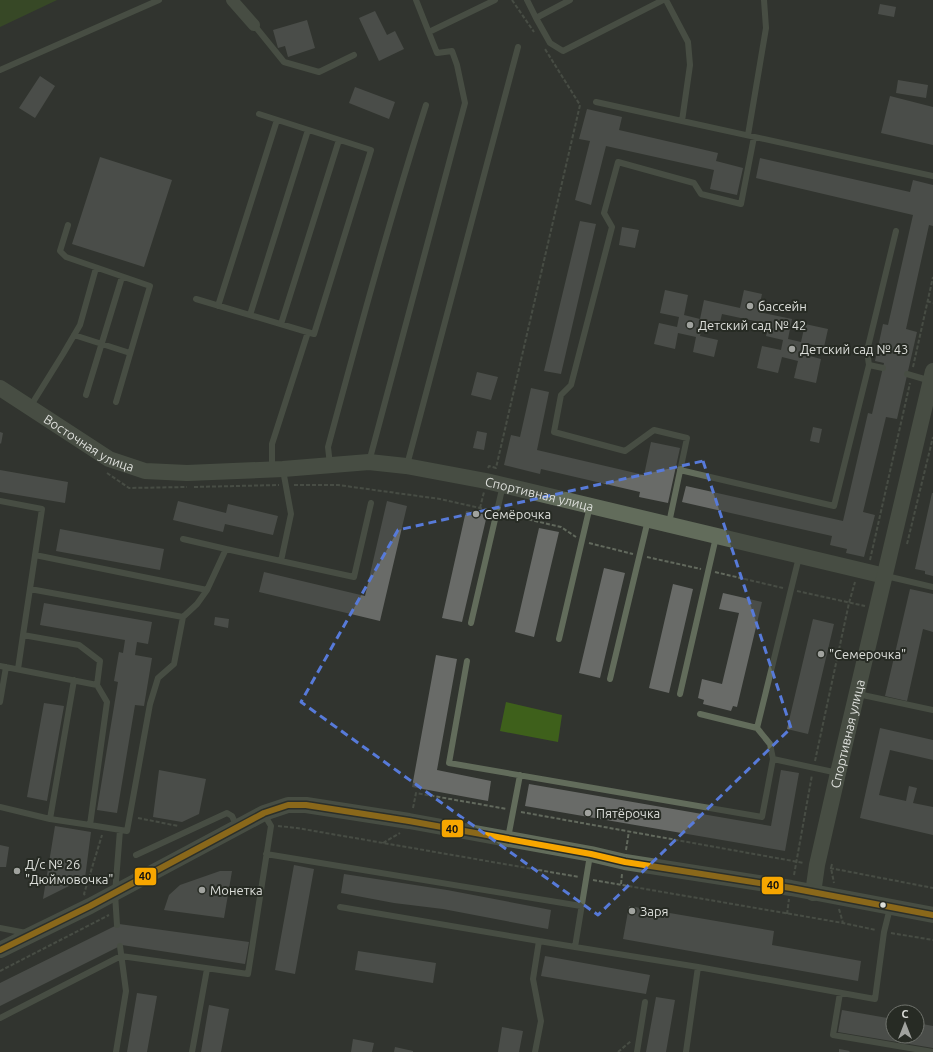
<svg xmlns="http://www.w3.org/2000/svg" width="933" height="1052" viewBox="0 0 933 1052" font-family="Ubuntu,sans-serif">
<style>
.green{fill:#3e601b}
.building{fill:#696b68}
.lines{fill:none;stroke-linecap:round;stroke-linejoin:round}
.path{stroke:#62695d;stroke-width:2;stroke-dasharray:4 2;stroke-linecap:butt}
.service{stroke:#626c5b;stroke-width:6}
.minor{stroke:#626c5b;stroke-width:12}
.tertiary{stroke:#626c5b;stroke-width:16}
.bus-1-casing{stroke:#272b24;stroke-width:9}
.bus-1{stroke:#f7a600;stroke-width:6}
.marked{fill:none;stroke:#577ad9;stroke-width:3;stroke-dasharray:8 5;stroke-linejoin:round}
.poi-dot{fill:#a1a39f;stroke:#272b24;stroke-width:1.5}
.bus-dot{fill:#dddfdb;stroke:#272b24;stroke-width:1.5}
.labels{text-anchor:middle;stroke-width:4;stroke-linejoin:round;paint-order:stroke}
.poi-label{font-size:13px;fill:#dddfdb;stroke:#272b24;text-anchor:start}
.street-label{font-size:13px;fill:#dddfdb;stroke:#272b24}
.line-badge{stroke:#272b24;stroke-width:1.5}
.pale-badge-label{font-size:11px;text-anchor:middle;font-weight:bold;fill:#111}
</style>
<rect width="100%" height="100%" fill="#31342f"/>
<path class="green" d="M0 0H57L0 27Z
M506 702 562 715 558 742 500 731Z"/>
<path class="building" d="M880 4 896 7 894 17 878 14Z
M375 11 387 35 395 31 404 49 379 61 359 18Z
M307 20 315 48 288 57 285 46 278 48 273 30Z
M40 76 55 86 35 118 19 108Z
M898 80 928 85 926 98 896 93Z
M355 87 395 102 389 119 349 103Z
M890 96 933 107V145L881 133Z
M587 109 622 117 619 130 718 153 716 161 743 168 737 195 710 189 714 170 606 146 591 205 575 200 590 141 579 139Z
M100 157 172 180 144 267 72 244Z
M760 158 910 192 913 180 933 185V226L929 225 906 329 917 332 897 419 886 417 863 512 875 515 864 557 846 553 847 549 830 545 832 536 682 502 686 486 843 521 868 413 872 414 884 363 875 361 883 324 888 325 913 215 756 178Z
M580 221 596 224 561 374 544 371Z
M622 227 639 230 635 248 619 245Z
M665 290 688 295 684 315 700 319 704 300 740 308 744 290 762 294 758 312 792 319 788 339 801 342 805 324 828 329 824 347 804 343 802 354 821 359 816 383 794 378 798 361 782 357 778 373 757 368 762 346 781 350 783 340 766 336 769 324 722 314 719 326 703 322 700 336 718 340 714 357 693 352 696 337 678 333 675 349 654 344 659 323 677 327 679 317 660 313Z
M477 372 498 377 491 400 471 395Z
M531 388 549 392 537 450 644 475 651 442 680 448 668 503 639 497 640 492 541 469 540 474 504 465 511 435 520 437Z
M813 427 822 429 819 443 810 441Z
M477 431 487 433 484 450 473 448Z
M0 432 3 433 1 444 0 443Z
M0 470 68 482 65 503 0 492Z
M932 493H933V576L925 574V571L915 569Z
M178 501 226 513 228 504 278 516 273 535 225 524 223 532 173 520Z
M387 501 407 506 380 621 259 592 264 572 365 596Z
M466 511 487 515 462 622 442 618Z
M539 528 559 532 534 637 515 632Z
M60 529 164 549 160 570 56 551Z
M604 568 625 573 600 678 579 673Z
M673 584 693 589 669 693 649 688Z
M910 589 933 594V632L923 629 907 701 885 696Z
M723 593 762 602 737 707 733 706 731 711 703 704 704 700 698 698 702 679 722 684 739 613 719 609Z
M44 603 152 622 148 644 137 642 135 655 152 658 144 706 135 705 117 813 97 810 118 682 114 681 119 652 123 653 125 640 40 625Z
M215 617 229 619 228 628 214 625Z
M813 619 834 624 808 734 787 729Z
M436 655 457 659 437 770 491 781 488 801 412 787Z
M44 703 64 706 47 801 27 797Z
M880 728 933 740V760L890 750 879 795 906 801 909 786 917 788 913 803 933 807V835L860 818Z
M159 770 206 779 199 814 182 822 153 817Z
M781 770 799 773 785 851 525 806 529 784 771 826Z
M55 826 91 832 85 878 43 899Z
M0 845 9 847 6 867H0Z
M294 865 314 869 295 974 275 970Z
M220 871H232L224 918 164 910 169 895 180 885Z
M344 874 447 890 551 910 548 929 443 909 394 903 341 893Z
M629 906 774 931 772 945 861 961 858 981 623 939Z
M119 924 249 942 245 964 122 945 0 1006V983Z
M358 951 436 963 433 983 355 970Z
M545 956 650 975 646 994 541 976Z
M137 993 157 996 147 1052H127Z
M656 997 675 1000 666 1052H646Z
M209 1005 229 1009 221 1052H201Z
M842 1010 893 1019V1036H917V1023L933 1026V1048L838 1032Z
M502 1027 523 1031 519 1052H498Z
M353 1039 374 1043 372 1052H351Z
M395 1047 413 1051V1052H394Z
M839 1049 850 1051 849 1052H839Z"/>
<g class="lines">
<path class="path" d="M512 0 534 32
M927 301 933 303
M913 367 933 277
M488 468 489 466 496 468 580 105 545 49
M107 473 129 488 187 487
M294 485H338L440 499 489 510
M194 487 279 485
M480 508 484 492
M505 514 561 527 576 537
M589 543 633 554
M907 544 933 437
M647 557 701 569
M870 560 910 383
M715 572 783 588
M797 591 865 606
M815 761 849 603 855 582
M413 808 416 793 507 809
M521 812 804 863
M138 818 178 826
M278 826 297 828 579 877
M383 843 400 833
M626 850 629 831
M832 864 831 868 834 883
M830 868 933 888
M794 875 812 775
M593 880 843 923 876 930
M621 884 622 874
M85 895 84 894 102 835
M839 909 843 923
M787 914 789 899
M891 933 933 940
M0 971 109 915
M618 1052 631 1041"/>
<path class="service" d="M527 0 536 18 570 0
M666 0 688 42 690 65 682 121 933 176
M536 18 550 43 563 51 663 0
M254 25 284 62 319 72 354 55
M429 32 495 0
M0 70 159 0
M596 102 682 121
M748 135 766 28 764 0
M68 225 60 251 66 257 150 286 116 402
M196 299 314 334 371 150 259 114
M218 306 277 120
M250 315 308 130
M281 324 339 140
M74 335 130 353
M869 365 883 368
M907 374 931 381
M86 395 122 277
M30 407 63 354 80 325 96 268
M369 462 465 103 457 65 452 51 437 53 416 0
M330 465 328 447C359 332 390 218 426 105
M407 465 518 47
M272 469V444L308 332
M680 470 834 506 869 365 867 351 896 231
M0 501 42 509 23 635 79 645 100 661 97 685
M669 523 687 438 654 430 625 451 554 432 561 395 571 385 612 227 604 213 618 162 694 183 701 194 741 204 754 137
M183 539 226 549
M35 555 207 590
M281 561 291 514 283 470
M886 576 933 587
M30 589 183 617 197 604 207 590 226 549 354 577 371 503
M471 623 503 485
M559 639 590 506
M467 661 449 763 762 817 773 759 838 773
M0 666 97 685 107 702 90 825 127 831 150 704 158 678 174 664 183 617
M18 669 23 635
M610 679 648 520
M680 694 716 537
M858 694 933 710
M0 702 6 667
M700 714 757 728
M773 759 770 744 757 728 799 557
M0 807 50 819 90 825
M50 819 74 680
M508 838 520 775
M266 854 581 906
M136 855 227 813 232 816 237 827
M340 907 539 941
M117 925 115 894 120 830
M0 928 26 933
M575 947 698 967 686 1052
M698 967 875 999 884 932 890 908
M840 993 833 1035 933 1052
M0 1018 121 956 248 974 271 826 264 814
M116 1052 126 991 120 946
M192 1052 207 969
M535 1052 541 1021 533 979 539 941 575 947 590 855
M637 1052 645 1002"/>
<path class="minor" d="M232 0 254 25"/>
<g class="tertiary">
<path id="s1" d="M0 388 109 459 145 471 187 473 283 469 369 462 406 466 486 481 885 576"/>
<path id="s2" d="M813 893 817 865 838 773 933 371"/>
<path d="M0 950 90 906 264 813 288 805H306L409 821 591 854 625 862 791 888 933 915"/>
</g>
<g class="bus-1-casing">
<path id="bus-1" d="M0 950 90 906 264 813 288 805H306L409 821 591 854 625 862 791 888 933 915"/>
</g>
<use href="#bus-1" class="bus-1"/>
</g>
<path d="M0 0H933V1052H0ZM703 461 791 728 598 915 301 702 398 530Z" fill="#31342f" fill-opacity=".55" fill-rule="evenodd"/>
<path class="marked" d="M703 461 791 728 598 915 301 702 398 530Z"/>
<g class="poi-dot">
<circle cx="750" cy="306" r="4"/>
<circle cx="690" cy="325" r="4"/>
<circle cx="792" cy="349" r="4"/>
<circle cx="476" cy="514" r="4"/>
<circle cx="821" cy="654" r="4"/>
<circle cx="588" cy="813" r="4"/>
<circle cx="17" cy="871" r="4"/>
<circle cx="202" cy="890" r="4"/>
<circle cx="632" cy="911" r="4"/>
</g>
<circle class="bus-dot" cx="883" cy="905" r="3.5"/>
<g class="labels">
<g class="poi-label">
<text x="758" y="311">бассейн</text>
<text x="698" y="330">Детский сад № 42</text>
<text x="800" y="354">Детский сад № 43</text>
<text x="484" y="519">Семёрочка</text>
<text x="829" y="659">"Семерочка"</text>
<text x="596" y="818">Пятёрочка</text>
<text x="25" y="869">Д/с № 26<tspan x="25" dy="15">"Дюймовочка"</tspan></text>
<text x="210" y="895">Монетка</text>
<text x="640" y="916">Заря</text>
</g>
<g class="street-label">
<text dy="5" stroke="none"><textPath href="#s1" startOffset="105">Восточная улица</textPath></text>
<text dy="5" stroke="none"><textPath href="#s1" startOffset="566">Спортивная улица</textPath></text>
<text dy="5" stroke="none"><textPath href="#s2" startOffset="163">Спортивная улица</textPath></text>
</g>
</g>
<g class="line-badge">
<rect x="441" y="819" width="23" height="19" rx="4" fill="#f7a600"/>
<rect x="134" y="867" width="23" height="19" rx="4" fill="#f7a600"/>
<rect x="761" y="876" width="23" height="19" rx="4" fill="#f7a600"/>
</g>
<g class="pale-badge-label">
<text x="452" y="833">40</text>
<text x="145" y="880">40</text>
<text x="773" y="889">40</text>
</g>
<g transform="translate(905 1024)"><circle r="19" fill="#272b24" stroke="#70736d"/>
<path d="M0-3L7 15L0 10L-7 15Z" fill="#a1a39f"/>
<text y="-6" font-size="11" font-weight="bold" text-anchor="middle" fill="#dddfdb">С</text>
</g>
</svg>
